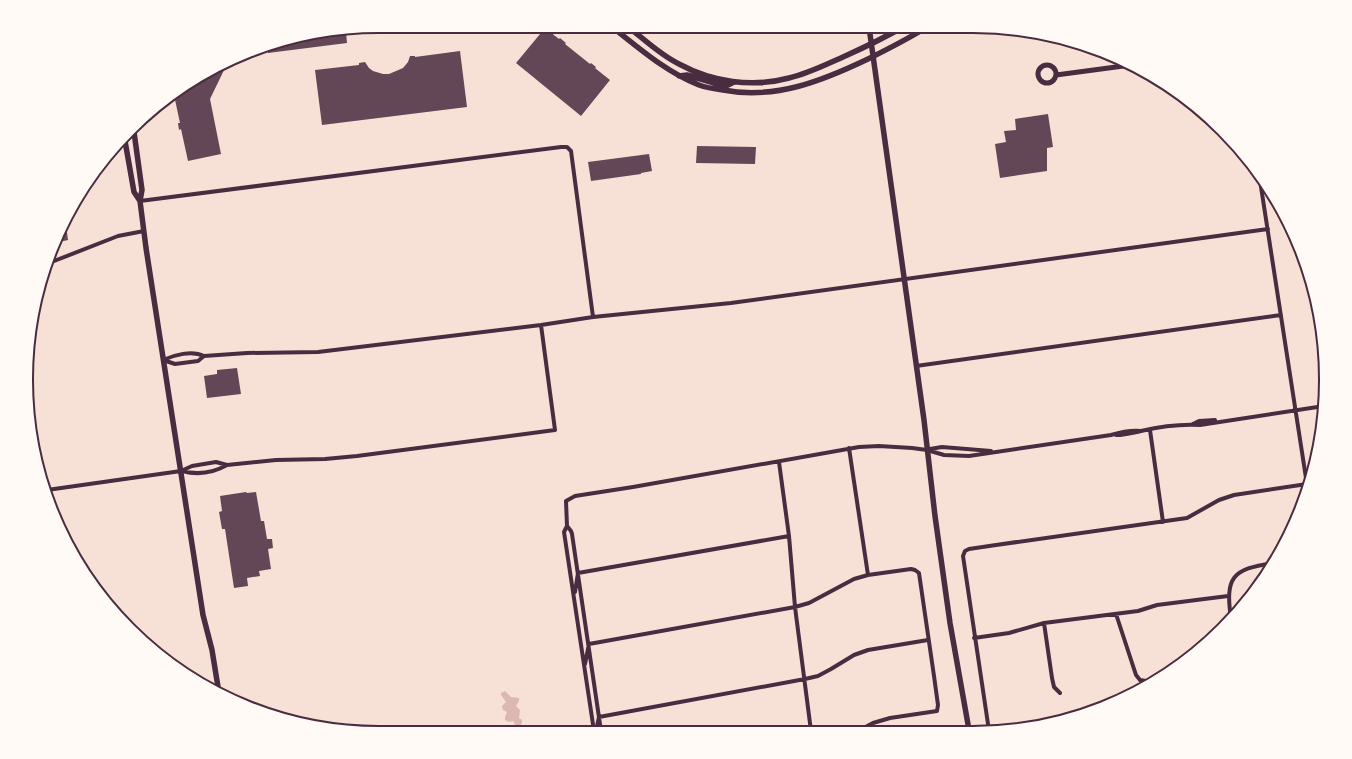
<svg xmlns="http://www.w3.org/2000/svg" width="1352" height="759" viewBox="0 0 1352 759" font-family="'Work Sans',sans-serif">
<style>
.water{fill:#dcb8b0}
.building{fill:#644757}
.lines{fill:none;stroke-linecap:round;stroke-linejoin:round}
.minor{stroke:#4a2c40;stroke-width:4}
.tertiary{stroke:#4a2c40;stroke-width:5}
.secondary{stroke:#4a2c40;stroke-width:5.5}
.rim{fill:none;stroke:#4a2c40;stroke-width:2}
</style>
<rect width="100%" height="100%" fill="#f7e1d7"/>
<path class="water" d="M505 691 511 697 519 698V701L516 706 520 710 519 718 522 720V723L519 727 515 725 513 721 509 722 505 720V717L507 712 503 710 502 706 506 702 501 695V693Z"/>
<path class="building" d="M422 26H472V27L422 33Z
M545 28 559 39 560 38 566 43 565 44 590 64 591 63 596 67 595 68 610 80 581 116 516 63Z
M346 32 347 43 268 53 267 45Z
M460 51 467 107 322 125 315 70 359 65V63L365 62 369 68 373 71 383 74H389L403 68 408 62 410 56H415V57Z
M226 66 210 99 221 154 188 161 181 129 179 130 178 123H180L174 95Z
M1048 114 1053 147 1047 148V171L1000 178 995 144 1006 142 1004 131 1016 130 1015 119Z
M697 146 756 147 755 164 696 163Z
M649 154 652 171 641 173V174L591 181 588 162Z
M66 225 68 240 59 242 64 231Z
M237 368 241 394 207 398 204 376 217 374V370Z
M246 492 247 493 256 492 261 521H264L267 539H272L273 548 268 549 271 569 259 571 260 576 247 578 248 586 234 588 225 529H222L219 512 222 511 220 496Z"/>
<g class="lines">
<path class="minor" d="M1259 174 1308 491
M140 201 561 147H567L571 151 593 317
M49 263 118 236 144 231
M163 360C174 355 192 350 204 356L247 353 318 352 541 325 593 317 731 303 1268 229
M163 360 175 364 198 361 204 356
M916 366 1281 315
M1193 424 1199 421 1215 420
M1150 430 1163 522
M1116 435C1125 435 1132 433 1141 431 1158 427 1182 424 1200 425L1324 406
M849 448 868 575
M930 449 942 447 991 451
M779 462 789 536 795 607 811 731
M182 471C197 475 213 473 227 465
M47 490 181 471 192 466 216 462 227 465 276 460 325 459 357 456 555 430 541 325
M567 526 571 531 572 534 601 731
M575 592 578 573 789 536
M1116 614 1136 675 1140 680 1146 681 1156 680
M1231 619C1225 577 1232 569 1273 563
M1044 623 1052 678 1054 687 1060 693
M974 638 1009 633 1044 623 1138 611 1157 605 1228 596
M585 664 589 644 795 607 809 603 854 579 868 575 911 569 915 570 919 573 934 676 938 705 937 711 890 718 873 723 858 731
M988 724 963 556 965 551 969 549 996 545 1187 518 1219 500 1234 495 1307 484
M594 731 564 532 567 526 566 501 575 496 633 487 859 447 879 446 912 448 927 450 944 455 969 456 1111 435C1121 432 1131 430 1141 431
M596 731 599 717 805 679 818 676 831 669 854 655 868 650 928 640"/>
<path class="tertiary" d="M1038 74a9 9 0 1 1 18 0a9 9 0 1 1-18 0Z
M1056 75 1131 65"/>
<path class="secondary" d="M611 26C639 48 666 72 699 85 707 88 715 89 723 90 775 100 822 81 868 59 888 49 908 39 927 27
M627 26C644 39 660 55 679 64 712 82 752 88 789 78 807 74 825 65 843 57 863 48 884 38 903 27
M869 27 924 420 935 516 950 623 969 730
M679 76 687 75 721 85 726 86 734 82
M134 132 142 190 140 201 146 248 203 615 212 650 219 693
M125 141 134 192 140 201"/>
</g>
<path d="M0 0H1352V759H0ZM379 33H973A346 346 0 0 1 1319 379V380A346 346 0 0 1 973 726H379A346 346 0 0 1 33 380V379A346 346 0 0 1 379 33Z" fill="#fffaf5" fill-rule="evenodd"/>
<path class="rim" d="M379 33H973A346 346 0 0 1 1319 379V380A346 346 0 0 1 973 726H379A346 346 0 0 1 33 380V379A346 346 0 0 1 379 33Z"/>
</svg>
